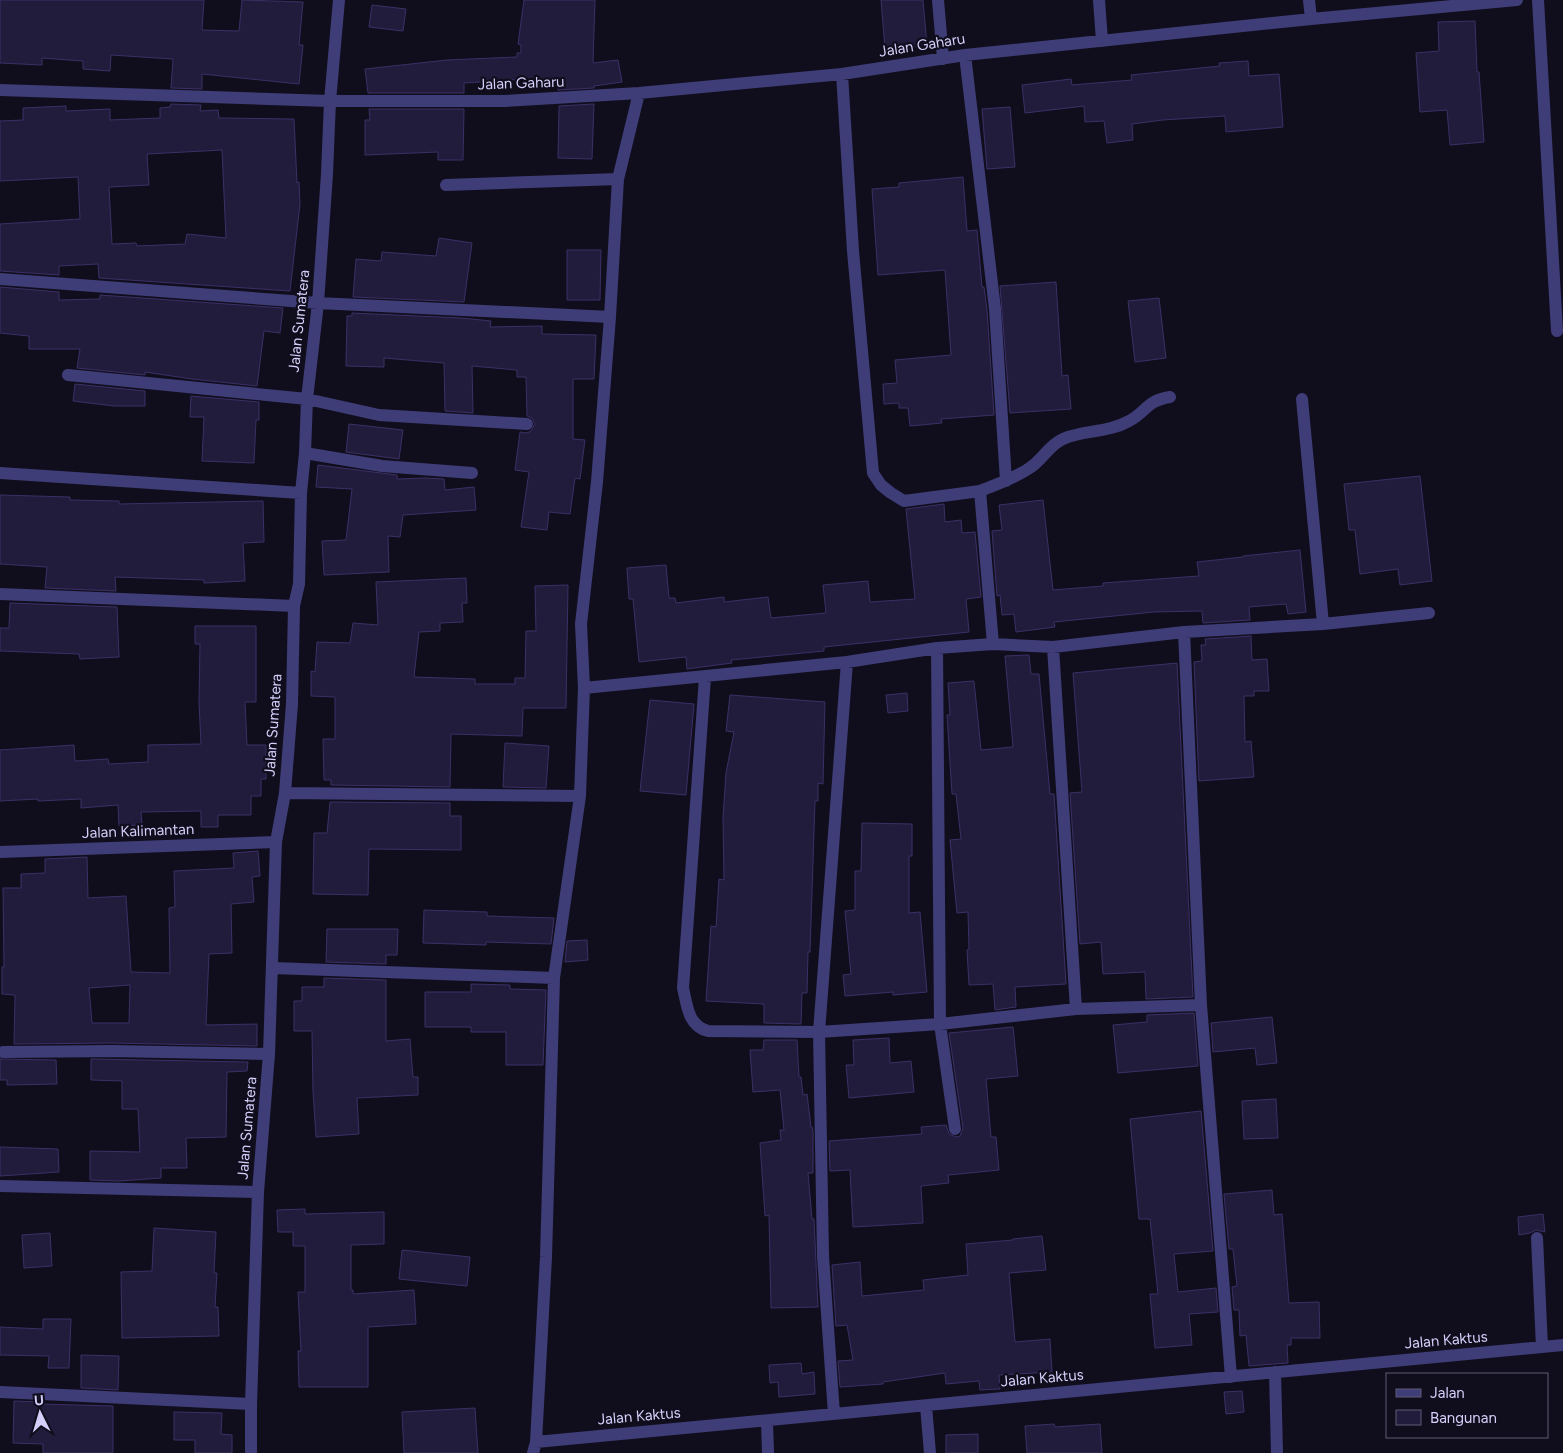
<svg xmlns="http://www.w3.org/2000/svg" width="1563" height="1453" viewBox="0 0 1563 1453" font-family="Figtree,sans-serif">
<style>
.building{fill:#221c3c;stroke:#3b3066;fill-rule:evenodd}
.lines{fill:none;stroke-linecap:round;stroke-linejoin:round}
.minor{stroke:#3f3d78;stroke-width:12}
.labels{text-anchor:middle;stroke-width:4.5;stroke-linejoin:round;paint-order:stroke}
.street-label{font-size:15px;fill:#d4cffa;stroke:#100e1d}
</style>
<rect width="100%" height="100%" fill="#100e1d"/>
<path class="building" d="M0 0H204L202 30 239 31 242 0 303 2 299 45H303L299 84 202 74V89L171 88 173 59 111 55 110 71 83 69V61L42 58V65L0 63Z
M524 0H595L593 63 618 60 622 82 594 86V88L558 90 557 82H526V79L464 83V93H368L365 69 447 60 517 57V53H521V45L518 44Z
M881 0H923L927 46 885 49Z
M372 5 406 9 403 31 369 27Z
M1475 21 1477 72H1479L1484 142 1450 145 1447 110 1420 112 1416 53 1439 51 1438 22Z
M1248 61 1249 76 1279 74 1283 127 1226 132 1225 116 1163 120 1132 124 1133 140 1107 143 1104 121 1085 122 1084 106 1025 113 1022 85 1071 79 1072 85 1132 80 1131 75 1220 66 1219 63Z
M171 104 201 105 200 111 218 110 219 118 294 119 297 183 299 182 300 204 290 291 99 278 98 264 59 266V275L0 271V224L80 219 78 177 0 181V121L23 120V108L66 106V111L110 109V120L160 118V108L170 107ZM222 150 226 238 187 234 185 244 137 246 136 243 112 244 109 187 149 185 147 154Z
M594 104 592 159 558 158 559 106Z
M1010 107 1015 167 987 169 982 109Z
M369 109H464L463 160H438V152L365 155V120H370Z
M963 177 967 231 977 230 982 287H984L987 310 994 415 941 419 942 423 910 426 908 408H899V403L884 404 883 384 897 383 895 360 951 355 945 270 878 275 872 189 899 187V183Z
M439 238 472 243 464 302 353 297 356 259 381 261 382 252 436 256Z
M567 250H601L600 300H567Z
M1056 282 1062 376 1068 375 1071 409 1010 413 1000 286Z
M0 287 59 292V300L100 299V295L283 308 280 333 264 331 257 386 192 379 145 372V375L77 368 80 349H29V336L0 333Z
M1159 298 1166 358 1135 362 1128 301Z
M352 313 462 318 491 321 490 327 542 326V334L596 335 594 379H573V439L585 440 580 479 575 478 570 514 549 512 547 530 521 527 529 472 515 470 520 432 527 433 531 431 535 424 532 418 527 416 526 377H517V370L472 366 473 413 445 411 444 363 384 358V367L346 366 347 316H352Z
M75 384 145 391V406H114L73 401Z
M191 396 259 402V420H256L254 463 202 461 204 417H190Z
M349 424 403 430 399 459 346 452Z
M318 465 397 475V479L425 478 444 479 445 490 474 487 476 510 403 515 400 537 388 536 389 572 324 575 322 541 346 540 352 489 316 487Z
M1420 476 1432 581 1400 585 1398 569 1360 574 1355 530H1349L1344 484Z
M0 495 70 497V500L119 501V504L263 501 264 542 243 543 245 581 204 583V580L115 577 116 591 45 588 47 567 0 564Z
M1043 500 1053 590 1103 586V583L1199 576 1197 562 1243 557V556L1300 550 1306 612 1288 614 1286 604 1249 607 1250 620 1203 623 1202 611 1154 612 1054 622 1055 627 1016 632 1014 614 1002 615 1000 595 997 596 992 531 1002 530 999 505Z
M944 504 945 522 961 520 962 533 975 532 981 597 966 599 969 632 824 647V651L731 660 732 663 687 669 686 657 639 662 633 599H629L627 568 666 565 669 598H675L676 603 724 597V602L768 597 771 618 826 613 823 585 868 581 870 602 915 599 906 509Z
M466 578 467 603H462L463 622 440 623V631L419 632 414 677 475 679V684H515V678H525L526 631H536L535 586 568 585 566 708H523L522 736 451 734 450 787 331 785V780H324L323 739H335V697L311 696V671L315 672 317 642 350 643 353 623 378 625 376 582Z
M10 603 117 607 119 657 80 659 79 654 0 651V628H9Z
M195 626H256V702H245L247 745H266V779H261V796H251V815H218V827H201V811L141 812 142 825 119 826 118 805 81 808V799L38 801V799L0 801V750L74 745 75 761 108 759 109 764 148 762V745L201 744 199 702 200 644H195Z
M1251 636 1252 660 1267 659 1269 691H1254V696H1244L1245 742 1251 741 1254 777 1199 781 1194 662 1202 661 1201 645H1206L1205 639Z
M1029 655 1031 674H1039L1050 794H1054L1066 984 1015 987 1016 1007 995 1010 993 984 969 985 967 950 969 949 968 912 957 913 950 840 961 839 956 794H952L947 715H950L948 683 974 681 981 750 1013 747 1005 656Z
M1177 663 1193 997 1146 999 1145 972 1103 974 1101 942 1080 944 1070 793 1082 792 1073 673Z
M907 693 908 711 888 713 886 695Z
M730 695 825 702 823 784 818 783V801H815L810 952H808L807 993H802L801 1024 764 1023V1004L706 1001 711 926 716 927 719 879 724 880 723 817 726 773 734 732 726 731Z
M650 700 694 704 686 795 640 791Z
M505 743 549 746 546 788 503 787Z
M330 802 450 803V816H461V850L369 849 368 895 313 894 314 833H327Z
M862 823 912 824V856H909V913L920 912 927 992 893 995V992L845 996 843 975 851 974 845 911 855 910V871H861Z
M258 851 260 876 252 877 254 902 231 904 232 953 209 954 206 1025 257 1024V1046L112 1043 14 1044 15 995 2 994V967H4L3 888H21V874L45 873V859L87 857 88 898 126 896 131 972 170 973 169 908 175 907 174 871 234 868 233 853ZM130 985 129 1023H92L89 988Z
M424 910 487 912V916L554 918 551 944 486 942V945L423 943Z
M327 929H398L397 955H386V964L326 962Z
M587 940 588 960 565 962 567 941Z
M324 978 386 980V1041L410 1039 413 1077H418V1095L357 1098 359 1134 316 1137 313 1091 312 1031H294V1001H302V987H324Z
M471 984 510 985V989L546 990 543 1065H506V1032H471V1027H425V992H471Z
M1194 1013 1198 1066 1118 1073 1113 1025 1147 1022V1015Z
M1272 1017 1277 1063 1257 1065 1255 1048 1213 1052 1211 1023Z
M1013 1027 1018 1076 986 1079 991 1137H996L999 1170 948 1175 949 1183 921 1186 923 1223 853 1227 850 1170 830 1171 829 1141 922 1134 921 1127 946 1125 949 1134 956 1137 960 1136 963 1128 949 1033Z
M889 1038 890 1063 911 1061 914 1092 849 1098 846 1065H854L853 1040Z
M764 1040H797L799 1077H801L803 1095 807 1094 811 1127H812L813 1131V1173H808L812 1219H814L818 1307 771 1308 769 1215 765 1216 760 1143 781 1140 780 1130H784L780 1090 753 1092 750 1050H763Z
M0 1059 56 1060 57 1084 7 1085V1080H0Z
M91 1059 248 1062 247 1071 227 1072 226 1137 186 1138 187 1168H161V1178L119 1181 90 1180V1151L140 1152 138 1109H122V1081L91 1080Z
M1276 1099 1278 1138 1244 1139 1242 1101Z
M1201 1111 1213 1251 1174 1254 1178 1292 1216 1288 1218 1312 1189 1314 1192 1345 1155 1348 1150 1294H1158L1150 1219H1139L1130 1119Z
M0 1147 58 1149 59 1172 0 1176Z
M1272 1190 1274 1215 1282 1214 1289 1303 1319 1302 1320 1338H1291V1345H1287L1288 1363 1249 1366 1246 1335 1240 1336 1239 1310H1234L1232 1287 1237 1286 1233 1249H1229L1224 1194Z
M305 1209V1214L384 1212V1244L351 1245V1290H353V1294L414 1290 416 1324 368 1327V1387H299L298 1351H301L298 1292H305V1246H293V1232H278L277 1210Z
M1543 1214 1545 1232 1536 1230 1530 1233 1519 1235 1518 1217Z
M154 1228 216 1232 214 1273H217L215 1307H218L219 1336 122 1338 121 1272 152 1271Z
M50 1233 52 1266 24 1268 22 1235Z
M1042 1236 1046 1270 1009 1273 1015 1342 1050 1339 1052 1372 999 1375 1000 1389 980 1390 979 1381 946 1384 945 1373 883 1382V1384L840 1387 838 1361 853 1360 847 1325 836 1326 832 1265 860 1262 862 1296 924 1290 923 1280 968 1275 966 1244 1013 1240V1239Z
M402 1250 470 1257 467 1286 399 1279Z
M43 1319H71L69 1368H48L49 1356 0 1355V1327L43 1329Z
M81 1355 119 1356 118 1390 81 1388Z
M801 1363 802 1374 814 1372 815 1394 779 1397 778 1382 770 1383 769 1365Z
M1242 1391 1244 1412 1226 1414 1224 1392Z
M14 1401 41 1402V1404L113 1406V1453H43V1444L13 1443Z
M475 1408 478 1453H404L402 1412Z
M174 1412 222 1413 221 1434 232 1435V1453H195V1440H174Z
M1054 1424 1055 1427 1100 1424 1102 1453H1027L1025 1426Z
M978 1434V1453H946V1435Z"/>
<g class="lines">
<path class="minor" d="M938 0 943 59
M1099 0 1102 41
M1309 0 1311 19
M1538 0 1557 331
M965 55 995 309 1006 481
M842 74 853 251 873 473 881 485 891 493 904 501 980 491
M0 90 330 101H504L639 93 842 74 965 55 1311 19 1517 0
M446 185 618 179
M0 279 318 303 610 317
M68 375 307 399 379 415 527 424
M1302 399 1323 624
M305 453 382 466 472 473
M0 473 301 493
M0 594 294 606
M1184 632 1201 1005 1231 1377
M993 644 980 491C997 484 1016 478 1031 467 1043 459 1049 445 1063 439 1083 430 1108 433 1129 421 1147 412 1145 401 1170 397
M1053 647 1076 1009
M937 648 940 1024 955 1129
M705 677 683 988C687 1005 688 1026 708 1031L819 1032 940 1024 1076 1009 1201 1005
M584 688 847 662 937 648 993 644 1053 647 1184 632 1323 624 1429 613
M285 793 580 796 584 688 581 624 597 482 610 317 618 179 639 93
M0 852 276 842
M273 968 554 978
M3 1052 112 1051 269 1054
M0 1186 258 1192
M1537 1238 1542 1347
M1275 1372 1277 1453
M0 1392 251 1404
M926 1406 930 1453
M834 1414 823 1256 819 1032 847 662
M767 1421 768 1453
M536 1442 1563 1345
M251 1453V1404L258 1192 269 1054 276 842 285 793 292 704 294 606 299 584 301 493 305 453 307 399 318 303 327 174 330 101 339 0
M533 1453 536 1442 546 1257 554 978 580 796"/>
</g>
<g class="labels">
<g class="street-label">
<text transform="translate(922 45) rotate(-9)" y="5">Jalan Gaharu</text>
<text transform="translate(521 83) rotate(-2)" y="5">Jalan Gaharu</text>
<text transform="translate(299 321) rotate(-84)" y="5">Jalan Sumatera</text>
<text transform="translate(273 725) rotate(-86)" y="5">Jalan Sumatera</text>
<text transform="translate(138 831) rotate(-2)" y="5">Jalan Kalimantan</text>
<text transform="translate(247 1128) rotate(-85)" y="5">Jalan Sumatera</text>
<text transform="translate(1446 1340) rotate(-5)" y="5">Jalan Kaktus</text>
<text transform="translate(1042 1378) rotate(-5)" y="5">Jalan Kaktus</text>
<text transform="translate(639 1416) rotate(-5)" y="5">Jalan Kaktus</text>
</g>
</g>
<rect x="1386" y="1373" width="162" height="65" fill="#100e1d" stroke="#5e5b75"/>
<rect x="1396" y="1389" width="25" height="8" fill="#3f3d78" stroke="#5e5b75"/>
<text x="1430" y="1398" font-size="15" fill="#d4cffa">Jalan</text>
<rect x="1396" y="1410" width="25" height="15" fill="#221c3c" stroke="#5e5b75"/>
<text x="1430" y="1423" font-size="15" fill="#d4cffa">Bangunan</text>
<g transform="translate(40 1413) rotate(355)" stroke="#100e1d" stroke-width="4" paint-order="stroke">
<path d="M0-4L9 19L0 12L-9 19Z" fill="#d4cffa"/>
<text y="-8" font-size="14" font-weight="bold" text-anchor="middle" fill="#d4cffa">U</text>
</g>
</svg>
